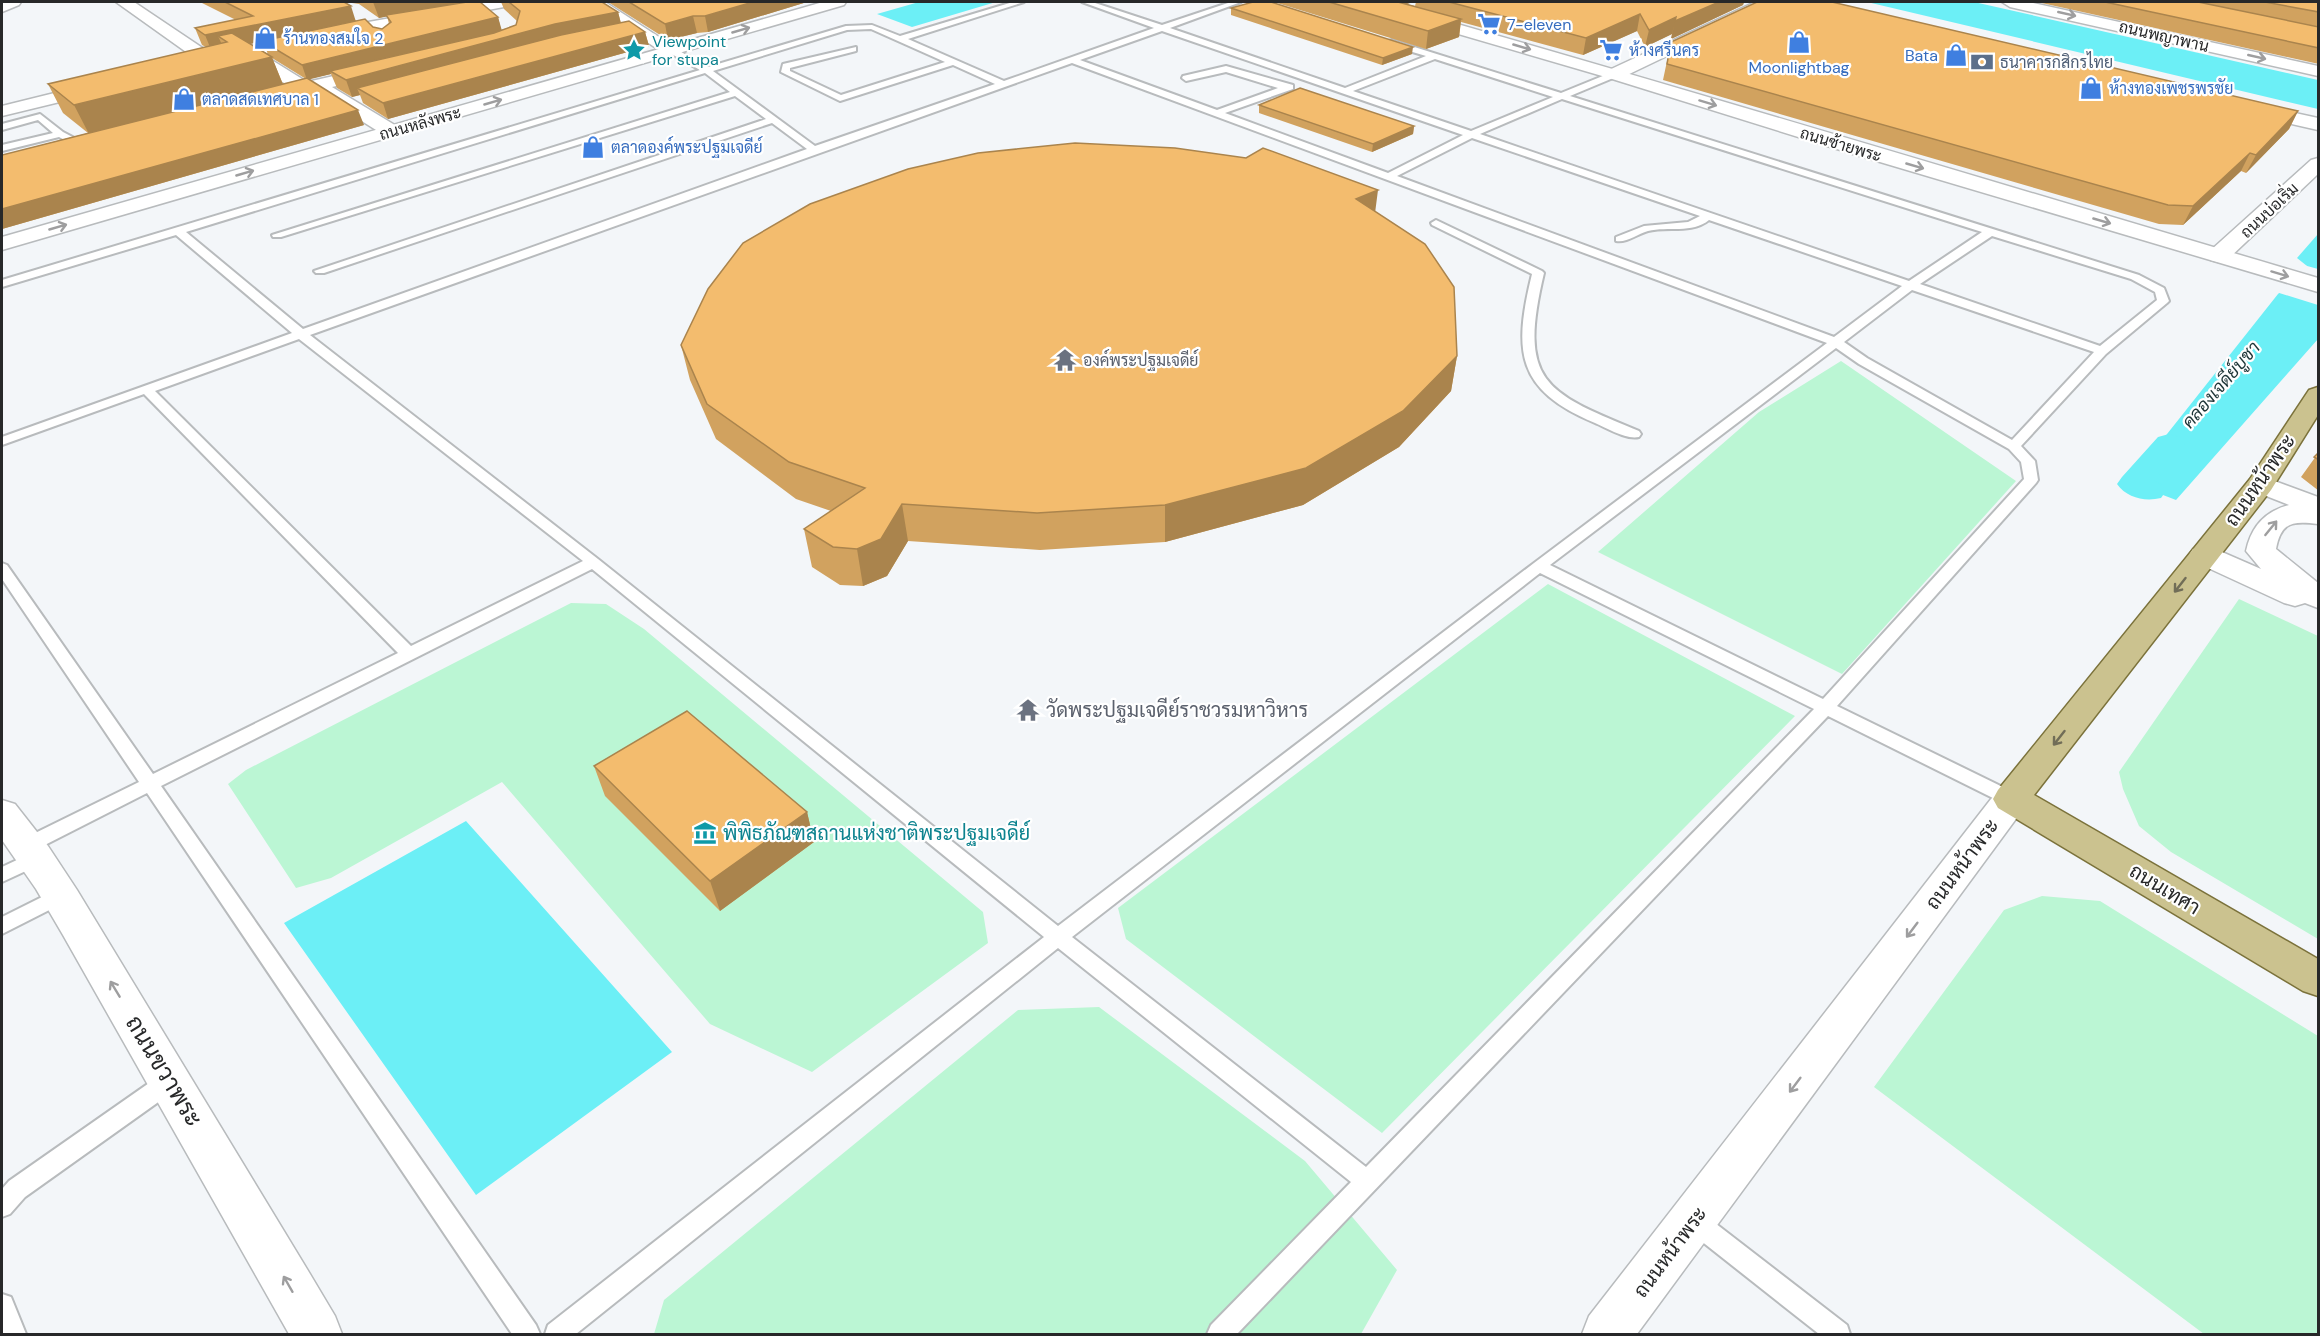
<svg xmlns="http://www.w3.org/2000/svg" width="2320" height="1336" viewBox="0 0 2320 1336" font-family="'DM Sans',Sarabun,sans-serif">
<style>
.green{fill:#bbf6d4}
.water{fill:#6ceff6}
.pier{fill:#f3f6f9}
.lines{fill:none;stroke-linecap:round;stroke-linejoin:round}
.canal{fill:#6ceff6;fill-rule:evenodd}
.lane-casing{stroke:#b8bbbd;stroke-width:4}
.street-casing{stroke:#b8bbbd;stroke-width:3}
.secondary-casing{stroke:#b8bbbd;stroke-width:3}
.primary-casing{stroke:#7b723b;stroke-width:3}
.lane{fill:#fff;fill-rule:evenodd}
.street{fill:#fff;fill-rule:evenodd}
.secondary{fill:#fff;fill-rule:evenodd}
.primary{fill:#cbc28f;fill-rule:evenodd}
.wall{fill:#d1a25f;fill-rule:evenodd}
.shaded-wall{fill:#aa844d}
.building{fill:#f3bc6e;stroke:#aa844d;stroke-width:1.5}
.oneway{stroke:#9e9e9f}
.oneway2{stroke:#716d57}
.labels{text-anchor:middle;stroke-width:4.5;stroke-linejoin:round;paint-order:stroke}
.far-shop-label{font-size:16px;fill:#366cbe;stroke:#fff;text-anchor:start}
.far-street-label{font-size:16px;fill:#272829;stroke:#fff}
.far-culture-label{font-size:16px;fill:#0d838f;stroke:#fff;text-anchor:start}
.far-service-label{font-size:16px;fill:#4e5e75;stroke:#fff;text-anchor:start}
.far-worship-label{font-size:16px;fill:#5b616d;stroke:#fff;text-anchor:start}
.far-water-label{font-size:18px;font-style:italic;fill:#1e3537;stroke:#fff}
.street-label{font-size:20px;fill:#272829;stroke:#fff}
.worship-label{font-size:20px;fill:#5b616d;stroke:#fff;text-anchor:start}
.culture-label{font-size:20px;fill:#0d838f;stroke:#fff;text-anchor:start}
.near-street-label{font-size:24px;fill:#272829;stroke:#fff}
</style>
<rect width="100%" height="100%" fill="#f3f6f9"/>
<path class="green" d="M1841 361 2016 481 1842 674 1598 552 1759 412Z
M1548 584 1795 716 1382 1133 1126 939 1118 908Z
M2239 599 2318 636V939L2171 852 2139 826 2123 789 2119 772Z
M571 603 606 604 644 629 983 912 988 943 812 1072 710 1024 502 782 331 878 296 888 228 784 246 770Z
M2042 896 2100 901 2318 1036V1334H2204L1874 1087 2004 910Z
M1099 1007 1305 1161 1397 1270 1361 1334H654L664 1300 1018 1010Z"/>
<path class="water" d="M919 2H996L912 27 877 14Z
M1867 2H1974L2318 80V109Z
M2318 234V339L2176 500 2129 482 2278 294 2307 266 2297 258Z
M466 821 672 1052 476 1195 284 923Z"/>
<path class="pier" d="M2294 259 2300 264 2318 269V305L2276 292 2303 266 2295 261Z"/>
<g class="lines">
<path class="canal" d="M2169 434 2180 437 2185 444 2154 481 2161 484 2166 491 2161 498C2145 502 2127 498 2117 484L2122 477 2158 437Z"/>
<g class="lane-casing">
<path id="lane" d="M1013 2H1024L908 39 1004 81 1154 28 1082 2H1092L1162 25 1231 2H1241L1170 28 1345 88 1426 56 1389 45V41L1392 40 1561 93 1615 71 1618 72V76L1570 96 2139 275 2164 288 2169 301 2167 303 2106 354 2021 446 2035 461 2038 480 2036 483 1837 706 2017 794 2020 799 2017 804 2011 806 2005 804 1828 716 1237 1334H1207L1211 1325 1351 1182 1058 948 576 1334H545L548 1325 1044 937 592 569 161 786 536 1325 540 1334H512L147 793 35 850 28 852 21 850 19 845 21 840 139 782 2 579V563L7 565 153 774 398 653 144 394 2 445V437L292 333 176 235 2 287V280L700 70 668 52V48H674L708 67 846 26 872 25 900 36ZM871 29 945 62 841 95 790 71V68L856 51V47L783 64 781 72 840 101 953 65 995 84 815 146 713 71 847 30ZM1162 31 1463 135 1388 173 1225 113 1293 89V85L1226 66 1183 76 1182 78 1186 81 1226 72 1278 88 1217 110 1080 60ZM1435 59 1553 97 1471 131 1353 91ZM1072 63 1827 343 1534 563 1058 926 598 559 310 335ZM705 73 730 92 272 235 273 237H281L735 96 766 119 314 271 316 273H324L772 123 807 149 303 329 186 232ZM1562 99 1982 232 1909 281 1480 134ZM1472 138 1700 216 1688 222 1644 226 1616 237V241C1627 243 1637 234 1648 231 1668 226 1692 234 1709 220L1902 286 1834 337 1397 176ZM1992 236 2131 279 2155 292 2157 300 2100 346 1920 284ZM1912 290 2094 352 2012 440 1867 358 1844 342ZM299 339 583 561 411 646 155 391ZM1836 348 1859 364 2009 449 2021 462 2024 479 1823 699 1550 565ZM1540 573 1814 709 1366 1167 1072 937Z
M40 114 63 132 84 143V147H78L59 137 2 151V145L53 133 38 120 2 130V124Z
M1436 220 1542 271 1544 273C1518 382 1544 392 1639 431L1641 434 1639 437C1626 440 1607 428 1595 423 1516 390 1513 352 1532 274L1432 225 1431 223Z
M36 851 43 853 45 858 43 863 2 882V867Z
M60 888 67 891 70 896 67 901 2 934V917Z
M170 1071 178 1074 181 1081 178 1088 25 1197 10 1214 2 1217V1189L9 1181 162 1074Z
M1694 1210 1702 1213 1847 1325 1850 1334H1819L1686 1229 1682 1221 1686 1213Z
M2 1294 11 1297 26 1334H2Z"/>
</g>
<g class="street-casing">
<path id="street" d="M2 2H21L19 5 2 12Z
M116 2H134L213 55 329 29 481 2H512L504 7 329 39 262 54 307 82 378 66 384 67 387 71 384 75 332 87 398 127 401 131 398 135H384L314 91 272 101 266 100 263 96 266 92 289 86 244 58 209 65 203 64Z
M587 2H605L679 50 677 54H665Z
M1755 2H1775L1773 5 1621 78H1609L1606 74 1609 70Z
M99 82 105 83 108 87 105 91 2 116V106Z
M2250 103 2318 118V130L2243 113 2241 109 2243 105Z
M2318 158V174L2227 260 2219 262 2211 260 2208 255 2211 250 2311 160Z
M2261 476 2318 497V524C2294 521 2281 521 2276 549L2318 583V608L2305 603 2295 606 2284 603 2193 561 2189 555 2193 549 2204 546 2215 549 2261 569 2246 551C2251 527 2265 511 2289 505L2251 490 2247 484 2251 478Z"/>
</g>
<g class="secondary-casing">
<path id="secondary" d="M823 2H846L844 5 2 250V237Z
M1357 2H1380C1694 91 2006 186 2318 278V292L1853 154 1609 78 1359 5Z
M2002 2H2029L2318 66V76L2010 7Z
M2011 786 2024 790 2029 799 2024 808 1637 1334H1582L1589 1316 1998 790Z
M2 800 15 804 48 846 77 890 310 1274 335 1316 342 1334H289L63 935 36 889 2 840Z"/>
</g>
<g class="primary-casing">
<path id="primary" d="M2318 387V415L2271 490 2034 795 2318 959V996L2303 991 1998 808 1993 799 1998 790 2250 479 2309 390Z"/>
</g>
<use href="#lane" class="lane"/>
<use href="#street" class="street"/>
<use href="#secondary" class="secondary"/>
<use href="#primary" class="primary"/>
</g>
<path class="wall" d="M200 2H344L356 21 373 27 382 29 389 24 387 16 379 18 359 4 345 2H464L498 17 501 30 516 25 517 21 504 9 501 2H602L618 12 621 23 645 32 649 46 388 119 363 103 360 95 352 97 337 88 331 74 308 79 364 125 2 229V155L88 133 63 113 48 84 206 47 202 45 195 28 236 20ZM262 41 268 54 250 44ZM272 58 306 79 283 84Z
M608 2H807L708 32 697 33 668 40Z
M1274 2H1413L1406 4 1415 6 1416 2H1744L1743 5 1671 39 1672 34 1645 47 1637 31 1583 55 1461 22 1459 37 1426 49Z
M2037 2H2319V64Z
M1231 8 1412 54 1382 65 1231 15Z
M1671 42 2298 111 2289 129 2246 173 2241 171 2183 225 2159 224 1663 80Z
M1259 105 1414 126 1413 134 1372 152 1259 113Z
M1375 211 1457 356 1451 391 1399 447 1303 505 1165 542 1040 550 908 541 887 576 863 586 840 585 812 567 804 529 831 511 796 499 716 439 690 380 681 345Z
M2319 452V491L2301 477Z
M594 766 807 812 814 842 720 911 605 796Z"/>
<path class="shaded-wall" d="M373 2H464L379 18Z
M753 2H807L708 32 705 16Z
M1402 2H1413L1401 6Z
M1719 2H1744L1743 5 1671 39 1675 21Z
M351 6 356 22 230 48 227 42 218 36 224 49 212 52 205 35Z
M618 12 622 28 357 88 360 95 352 97 346 80 555 24Z
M1640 14 1637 31 1583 55 1586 38Z
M693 16 697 33 668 40 665 24Z
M498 17 502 31 330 71 331 74 307 80 302 65Z
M1676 17 1672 34 1645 47 1649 30Z
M1461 19 1459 37 1426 49 1428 31Z
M645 32 649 46 388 119 383 103Z
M1413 47 1412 54 1382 65 1383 58Z
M272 57 283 85 89 134 74 105Z
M358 110 364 125 2 229V209Z
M2298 111 2289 129 2246 173 2256 155Z
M1414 126 1413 134 1372 152 1373 144Z
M2250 153 2241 171 2183 225 2193 206Z
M1378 190 1374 221 1356 199Z
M1457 356 1451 391 1399 447 1303 505 1165 542V505Z
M902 504 908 541 887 576 863 586 857 549Z
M807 812 814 842 720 911 710 881Z"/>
<path class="building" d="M225 2H344L351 6 205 35 195 28 253 16Z
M467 2H480L498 17 302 65 262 41 365 19 373 27 382 29 391 22 386 15Z
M509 2H602L618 12 555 24 346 80 330 71 494 33 516 25 520 11Z
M629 2H753L705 16H693L665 24Z
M1253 2H1271L1413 47 1383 58 1231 8Z
M1329 2H1398L1461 19 1428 31Z
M1449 2H1719L1675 21 1676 17 1649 30 1640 14 1586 38Z
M1757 2H1832L2298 111 2256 155 2250 153 2193 206 2168 205 1667 64 1671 42Z
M2105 2H2198L2319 27V48Z
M2265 2H2319V12Z
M629 21 645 32 383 103 357 88 561 35Z
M232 33 272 57 74 105 48 84 227 42 218 36Z
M307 78 358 110 2 209V155Z
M1300 88 1414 126 1373 144 1259 105Z
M1075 143 1175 148 1246 158 1263 148 1378 190 1356 199 1425 244 1454 287 1457 356 1403 411 1306 468 1165 505 1037 513 902 504 881 539 857 549 833 547 804 529 865 488 789 462 707 404 681 345 708 289 743 243 810 204 908 169 978 153Z
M2319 452V460L2314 457Z
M687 711 807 812 710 881 594 766Z"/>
<defs><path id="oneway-shaft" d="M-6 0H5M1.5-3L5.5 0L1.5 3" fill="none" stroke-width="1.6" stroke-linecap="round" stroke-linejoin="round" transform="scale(1.5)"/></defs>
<g class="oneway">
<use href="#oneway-shaft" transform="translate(2067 14) rotate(13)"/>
<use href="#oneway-shaft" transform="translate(741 30) rotate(-16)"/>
<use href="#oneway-shaft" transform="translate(1522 47) rotate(16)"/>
<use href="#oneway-shaft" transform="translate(2257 57) rotate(13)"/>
<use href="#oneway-shaft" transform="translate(493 102) rotate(-16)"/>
<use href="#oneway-shaft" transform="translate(1708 103) rotate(17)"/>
<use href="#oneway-shaft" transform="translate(1915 166) rotate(16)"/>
<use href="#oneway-shaft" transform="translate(245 173) rotate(-16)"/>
<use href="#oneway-shaft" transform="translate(2102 221) rotate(16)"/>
<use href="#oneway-shaft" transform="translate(58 227) rotate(-16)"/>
<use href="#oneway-shaft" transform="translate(2280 274) rotate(17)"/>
<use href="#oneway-shaft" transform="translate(2271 528) rotate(-51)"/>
<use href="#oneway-shaft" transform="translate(1912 930) rotate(127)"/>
<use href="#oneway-shaft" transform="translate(115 989) rotate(-121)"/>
<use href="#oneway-shaft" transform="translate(1795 1085) rotate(127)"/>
<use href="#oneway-shaft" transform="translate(288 1284) rotate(-120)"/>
</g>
<g class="oneway2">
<use href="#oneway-shaft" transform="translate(2180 585) rotate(128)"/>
<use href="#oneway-shaft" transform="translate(2059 738) rotate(128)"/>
</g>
<defs>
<g id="supermarket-bare" transform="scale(1.8)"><path d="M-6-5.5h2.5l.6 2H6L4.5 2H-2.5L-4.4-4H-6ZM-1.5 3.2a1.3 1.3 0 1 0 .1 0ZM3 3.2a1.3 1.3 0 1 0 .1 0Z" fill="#3f7fe0" stroke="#fff" stroke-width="2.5" paint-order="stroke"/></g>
<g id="shop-bare" transform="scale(1.8)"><path d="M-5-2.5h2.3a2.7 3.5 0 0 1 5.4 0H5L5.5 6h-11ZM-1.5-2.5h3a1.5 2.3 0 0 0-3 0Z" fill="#3f7fe0" stroke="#fff" stroke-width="2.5" paint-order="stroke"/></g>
<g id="sight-bare" transform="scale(1.8)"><path d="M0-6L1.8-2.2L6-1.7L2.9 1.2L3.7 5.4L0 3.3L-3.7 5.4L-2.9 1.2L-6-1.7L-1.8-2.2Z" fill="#0f9aa8" stroke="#fff" stroke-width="2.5" paint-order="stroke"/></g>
<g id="bank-bare" transform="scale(1.8)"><path d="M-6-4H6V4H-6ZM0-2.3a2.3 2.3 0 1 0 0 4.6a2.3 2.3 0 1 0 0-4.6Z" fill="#5c6f8a" stroke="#fff" stroke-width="2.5" paint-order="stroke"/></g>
<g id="temple-bare" transform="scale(1.8)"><path d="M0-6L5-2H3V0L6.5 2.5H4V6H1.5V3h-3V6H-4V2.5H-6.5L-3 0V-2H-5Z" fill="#6b7280" stroke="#fff" stroke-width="2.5" paint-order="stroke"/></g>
<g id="museum-bare" transform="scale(1.8)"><path d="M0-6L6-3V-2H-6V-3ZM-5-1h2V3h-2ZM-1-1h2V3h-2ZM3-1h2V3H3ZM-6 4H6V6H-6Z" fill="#0f9aa8" stroke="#fff" stroke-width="2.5" paint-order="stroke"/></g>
</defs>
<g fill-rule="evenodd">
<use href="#supermarket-bare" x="1489" y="24"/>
<use href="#shop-bare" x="265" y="38"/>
<use href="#shop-bare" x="1799" y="42"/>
<use href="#sight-bare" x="634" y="50"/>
<use href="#supermarket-bare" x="1611" y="50"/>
<use href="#shop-bare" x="1956" y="55"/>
<use href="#bank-bare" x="1982" y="62"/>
<use href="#shop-bare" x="2091" y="88"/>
<use href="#shop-bare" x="184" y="99"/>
<use href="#shop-bare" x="593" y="147"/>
<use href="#temple-bare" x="1065" y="360"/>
<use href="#temple-bare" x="1028" y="710"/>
<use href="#museum-bare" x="705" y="833"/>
</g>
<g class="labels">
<g class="far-shop-label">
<text x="1507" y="30">7-eleven</text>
<text x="283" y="44">ร้านทองสมใจ 2</text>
<text x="1629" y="56">ห้างศรีนคร</text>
<text x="1938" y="61" text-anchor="end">Bata</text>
<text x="1799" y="73" text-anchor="middle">Moonlightbag</text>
<text x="2109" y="94">ห้างทองเพชรพรชัย</text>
<text x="202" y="105">ตลาดสดเทศบาล 1</text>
<text x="611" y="153">ตลาดองค์พระปฐมเจดีย์</text>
</g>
<g class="far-street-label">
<text transform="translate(2164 36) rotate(13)" y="6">ถนนพญาพาน</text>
<text transform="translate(420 123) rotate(-16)" y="6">ถนนหลังพระ</text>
<text transform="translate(1841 144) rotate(17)" y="6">ถนนซ้ายพระ</text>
<text transform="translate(2269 210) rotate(-43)" y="6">ถนนบ่อเริ่ม</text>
</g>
<g class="far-culture-label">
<text x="652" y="47">Viewpoint<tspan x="652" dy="18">for stupa</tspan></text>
</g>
<g class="far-service-label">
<text x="2000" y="68">ธนาคารกสิกรไทย</text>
</g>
<g class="far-worship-label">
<text x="1083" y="366">องค์พระปฐมเจดีย์</text>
</g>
<g class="far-water-label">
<text transform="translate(2221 385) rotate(-49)" y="6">คลองเจดีย์บูชา</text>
</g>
<g class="street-label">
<text transform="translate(2260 480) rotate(-55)" y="7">ถนนหน้าพระ</text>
<text transform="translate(1962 864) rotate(-53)" y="7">ถนนหน้าพระ</text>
<text transform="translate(2165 889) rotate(31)" y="7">ถนนเทศา</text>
<text transform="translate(1670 1252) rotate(-53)" y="7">ถนนหน้าพระ</text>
</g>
<g class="worship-label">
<text x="1046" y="717">วัดพระปฐมเจดีย์ราชวรมหาวิหาร</text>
</g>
<g class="culture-label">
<text x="723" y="840">พิพิธภัณฑสถานแห่งชาติพระปฐมเจดีย์</text>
</g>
<g class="near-street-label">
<text transform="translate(164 1071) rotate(59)" y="8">ถนนขวาพระ</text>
</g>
</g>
<rect width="2320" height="1336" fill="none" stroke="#272829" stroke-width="6"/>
</svg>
